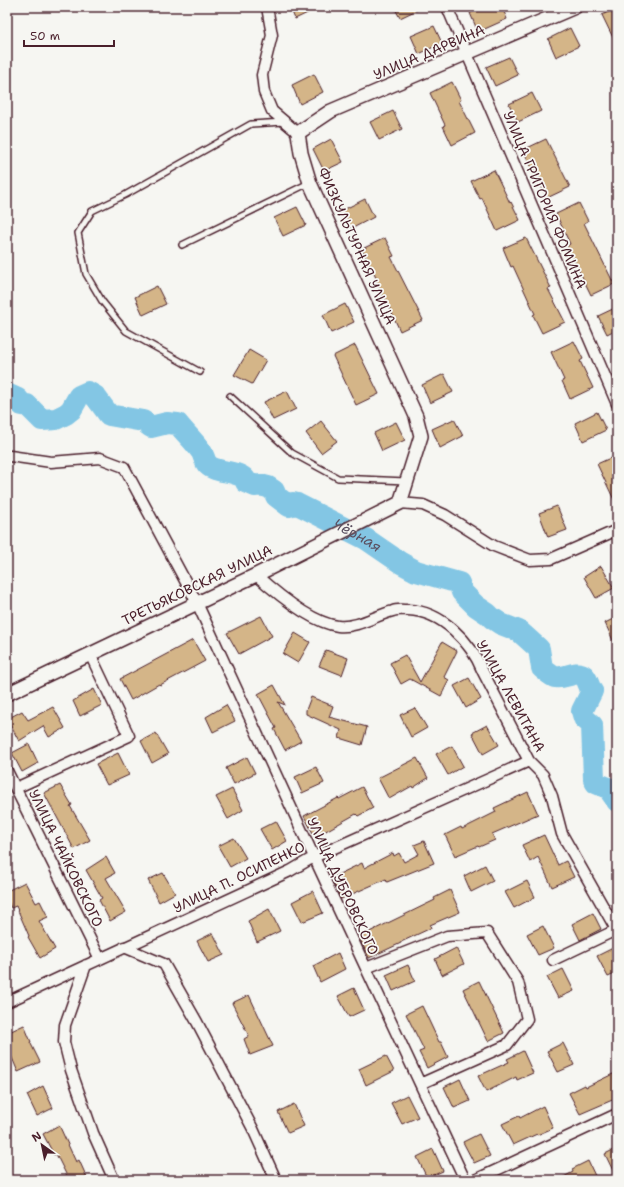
<svg xmlns="http://www.w3.org/2000/svg" width="624" height="1187" viewBox="0 0 624 1187" font-family="'Shantell Sans',sans-serif">
<style>
.lines{fill:none;stroke-linecap:round;stroke-linejoin:round}
.river{stroke:#83c6e4;stroke-width:22}
.building{fill:#d4b588;stroke:#4a1f2b}
.service-casing{stroke:#4a1f2b;stroke-width:8}
.minor-casing{stroke:#4a1f2b;stroke-width:13}
.tertiary-casing{stroke:#4a1f2b;stroke-width:16}
.service{stroke:#f6f6f2;stroke-width:5}
.minor{stroke:#f6f6f2;stroke-width:10}
.tertiary{stroke:#f6f6f2;stroke-width:13}
.labels{text-anchor:middle;stroke-width:3.5;stroke-linejoin:round;paint-order:stroke}
.street-label{font-size:14px;fill:#4a1f2b;stroke:#f6f6f2}
.water-label{font-size:15px;font-style:italic;fill:#5b5162;stroke:#f6f6f2}
</style>
<rect width="100%" height="100%" fill="#f6f6f2"/>
<filter id="ink" filterUnits="userSpaceOnUse"><feTurbulence type="fractalNoise" baseFrequency=".025" numOctaves="2"/><feDisplacementMap in="SourceGraphic" scale="8" xChannelSelector="R" yChannelSelector="G"/><feConvolveMatrix kernelMatrix="1 2 1 2 8 2 1 2 1" color-interpolation-filters="sRGB"/></filter>
<g filter="url(#ink)">
<g class="lines">
<path class="river" id="s1" d="M7 394 18 399 22 405H27L42 420 56 419 66 414 71 410 79 396 88 392 95 396 109 415 143 421 151 427 167 423 178 424C185 433 194 441 201 451 204 455 204 461 208 465 216 473 236 470 245 479L246 482 255 486 260 485 268 487 274 491 276 496 289 506 292 505 293 503 297 504 366 539 401 563 416 571 459 583 462 592 476 606 488 614 492 618 501 624 519 631 539 649 542 668C546 671 551 676 555 677 564 679 576 670 583 675 588 678 588 686 592 691L582 711 584 718 592 725 594 779 596 783 608 788 617 801"/>
</g>
<path class="building" d="M290 7H320L295 19Z
M394 7H423L400 18Z
M483 7H502L507 19 478 32 470 13Z
M617 8V46L602 15Z
M434 26 442 43 419 54 411 36Z
M570 28 579 46 556 57 548 39Z
M509 57 518 75 495 86 486 67Z
M314 74 323 92 300 104 292 85Z
M452 82 461 100 459 101 475 133 452 145 443 126 445 125 430 93Z
M532 93 541 111 518 122 509 104Z
M393 111 402 129 379 140 370 122Z
M331 139 343 162 324 171 313 149Z
M546 139 570 187 547 198 523 150Z
M494 170 510 203 511 202 520 220 497 231 482 198 480 199 471 181Z
M365 199 374 217 351 229 343 210Z
M579 203 588 221 584 223 614 284 591 295 567 246 570 244 556 214Z
M297 207 306 225 283 236 274 218Z
M385 238 394 256 391 257 423 320 400 331 385 298 384 299 375 280H377L362 249Z
M526 238 551 288 548 289 565 322 542 333 533 315 535 314 513 266 511 267 503 248Z
M157 286 166 304 143 315 135 297Z
M345 304 354 322 331 333 323 315Z
M617 307V329L607 334 598 316Z
M574 341 583 359 580 361 593 388 570 399 562 381 564 380 551 352Z
M355 345 379 394 356 405 333 356Z
M249 350 266 360 252 384 234 375Z
M444 374 453 392 430 403 422 385Z
M287 391 296 409 273 420 264 402Z
M597 412 606 430 583 441 575 423Z
M454 419 463 436 440 448 432 429Z
M321 421 337 441 321 453 306 433Z
M396 422 405 440 382 451 374 433Z
M617 455V506L597 464Z
M557 506 567 530 548 537 539 513Z
M601 566 614 588 596 598 584 577Z
M261 616 272 636 239 654 227 633Z
M617 617V649L605 623Z
M295 633 310 642 298 663 283 654Z
M193 640 205 661 160 685 159 684 131 700 120 679Z
M442 642 457 651 444 677 449 680 441 696 410 679 401 684 390 663 405 655 420 682Z
M326 650 348 658 342 675 319 666Z
M469 678 481 699 466 708 454 686Z
M274 685 285 705 278 702 301 741 285 750 274 729 276 728 258 694Z
M94 689 102 705 80 716 73 701Z
M311 697 333 706 329 717 367 727 362 745 339 738 341 730 306 714V710Z
M226 705 235 721 213 732 206 717Z
M53 707 65 728 49 737 43 726 19 741 7 719 22 711 28 720Z
M415 708 427 728 411 737 400 715Z
M487 725 499 745 483 754 472 733Z
M156 733 168 754 152 763 141 741Z
M29 744 38 763 22 772 12 753Z
M452 746 463 766 448 775 436 754Z
M118 753 129 775 107 785 96 764Z
M247 757 255 773 234 784 226 768Z
M417 758 428 778 413 788 412 786 389 799 378 778Z
M316 767 324 783 302 793 295 777Z
M60 785 72 805 70 806 90 840 74 849 44 793Z
M362 787 373 808 358 816 356 814 315 837 304 816 338 798 339 799Z
M232 789 243 810 228 819 216 797Z
M528 792 538 814 492 834 495 840 479 847 478 846 455 856 445 835 461 827 462 829 496 812 494 808Z
M276 821 287 841 272 850 260 829Z
M544 835 558 865 566 861 574 877 552 887 538 857 530 862 522 845Z
M234 838 246 858 230 867 218 846Z
M424 841 434 863 387 882 386 879 341 899 331 878 362 863 364 868 393 853 394 856 399 853 404 862 419 854 414 845Z
M106 857 115 873 106 878 126 912 110 921 99 900 102 898 86 870Z
M485 865 493 881 471 892 464 876Z
M163 873 175 893 159 902 148 880Z
M527 881 535 897 514 908 505 892Z
M25 882 36 903 40 901 48 917 39 921 55 949 40 958 28 937 29 936 16 906 11 908 7 899V891Z
M450 890 460 912 430 925 431 928 401 942V943L369 958 359 937 435 900 434 898Z
M313 891 323 913 302 922 292 902Z
M269 909 280 931 257 942 248 921Z
M593 913 601 929 580 940 572 924Z
M543 926 554 948 538 955 527 934Z
M213 933 224 955 208 962 197 941Z
M456 948 464 964 442 975 435 959Z
M613 948 617 956V973L608 977 597 956Z
M338 953 345 969 320 982 313 966Z
M408 965 415 981 393 991 386 975Z
M563 969 574 991 558 998 547 977Z
M479 981 504 1033 488 1041 463 989Z
M354 988 364 1010 349 1017 338 996Z
M249 995 273 1046 250 1055 244 1039 249 1036 232 1003Z
M422 1006 439 1042H441L448 1057 427 1068 419 1052 424 1050 406 1014Z
M24 1025 31 1042H30L40 1062 18 1072 7 1046V1033Z
M563 1043 574 1065 558 1072 547 1051Z
M523 1051 533 1073 517 1080 516 1077 486 1092 478 1076 509 1062 507 1059Z
M386 1056 394 1071 366 1085 359 1069Z
M617 1072V1098L580 1114 569 1093 585 1085 586 1087Z
M460 1079 470 1101 454 1108 444 1087Z
M43 1086 53 1108 37 1116 27 1095Z
M407 1095 418 1117 402 1124 391 1103Z
M294 1104 304 1126 288 1133 278 1112Z
M543 1106 553 1128 537 1135V1134L513 1145 502 1124 519 1116 520 1118Z
M59 1125 76 1162 79 1160 88 1180H69L56 1154 54 1155 43 1134Z
M479 1134 490 1156 474 1163 463 1142Z
M617 1148V1179L605 1154Z
M433 1149 443 1171 427 1178 417 1157Z
M588 1161 597 1180H558L573 1172 572 1169Z"/>
<g class="lines">
<g class="service-casing">
<path id="service" d="M182 245 309 183
M200 372 126 331 102 301 86 274 78 233 92 211 125 195 251 124 284 122
M230 396 292 453 338 478 406 481"/>
</g>
<g class="minor-casing">
<path id="minor" d="M267 7 272 35 262 75 264 92 272 111 298 133
M447 7 617 404
M7 457 10 456 51 462 100 458 124 467 197 603 314 857 465 1180
M400 503 423 505 445 515 494 546 530 560 551 559 617 530
M256 575C275 592 312 623 338 626 358 628 374 616 393 611 397 609 403 610 408 610 442 611 471 642 483 672L529 761 543 775 552 796 562 834 617 931
M7 771 100 959
M16 788 129 736 90 654
M124 947 164 964 197 1022 253 1129 276 1180
M553 960 616 930
M86 965 65 1025 64 1042 71 1070 93 1133 114 1180
M366 968 447 936 487 933 518 982 527 1019 507 1045 420 1084
M7 1002 290 871 314 857 529 761
M475 1180 617 1114"/>
</g>
<g class="tertiary-casing">
<path id="tertiary" d="M7 694 256 575 400 503 421 436 416 416 310 183 301 153 298 133 331 111 575 7"/>
</g>
<use href="#service" class="service"/>
<use href="#minor" class="minor"/>
<use href="#tertiary" class="tertiary"/>
</g>
</g>
<g class="labels">
<g class="street-label">
<text transform="translate(429 52) rotate(-23)" y="5">УЛИЦА ДАРВИНА</text>
<text transform="translate(545 200) rotate(67)" y="5">УЛИЦА ГРИГОРИЯ ФОМИНА</text>
<text transform="translate(357 246) rotate(66)" y="5">ФИЗКУЛЬТУРНАЯ УЛИЦА</text>
<text transform="translate(197 585) rotate(-26)" y="5">ТРЕТЬЯКОВСКАЯ УЛИЦА</text>
<text transform="translate(511 696) rotate(61)" y="5">УЛИЦА ЛЕВИТАНА</text>
<text transform="translate(66 858) rotate(64)" y="5">УЛИЦА ЧАЙКОВСКОГО</text>
<text transform="translate(239 877) rotate(-26)" y="5">УЛИЦА П. ОСИПЕНКО</text>
<text transform="translate(343 886) rotate(65)" y="5">УЛИЦА ДУБРОВСКОГО</text>
</g>
<g class="water-label">
<text dy="5" stroke="none"><textPath href="#s1" startOffset="431">Чёрная</textPath></text>
</g>
</g>
<rect width="624" height="1187" fill="none" stroke="#f6f6f2" stroke-width="24"/>
<rect x="12" y="12" width="600" height="1163" fill="none" stroke="#4a1f2b" stroke-width="1.5" filter="url(#ink)"/>
<g transform="translate(42 1145) rotate(327)" stroke="#f6f6f2" stroke-width="3" paint-order="stroke">
<path d="M0-3L7 15L0 10L-7 15Z" fill="#4a1f2b"/>
<text y="-6" font-size="11" font-weight="bold" text-anchor="middle" fill="#4a1f2b">N</text>
</g>
<path d="M24 40v6h90v-6" fill="none" stroke="#4a1f2b" stroke-width="2"/>
<text x="30" y="40" font-size="12" fill="#4a1f2b" stroke="#f6f6f2" stroke-width="3" paint-order="stroke">50 m</text>
</svg>
